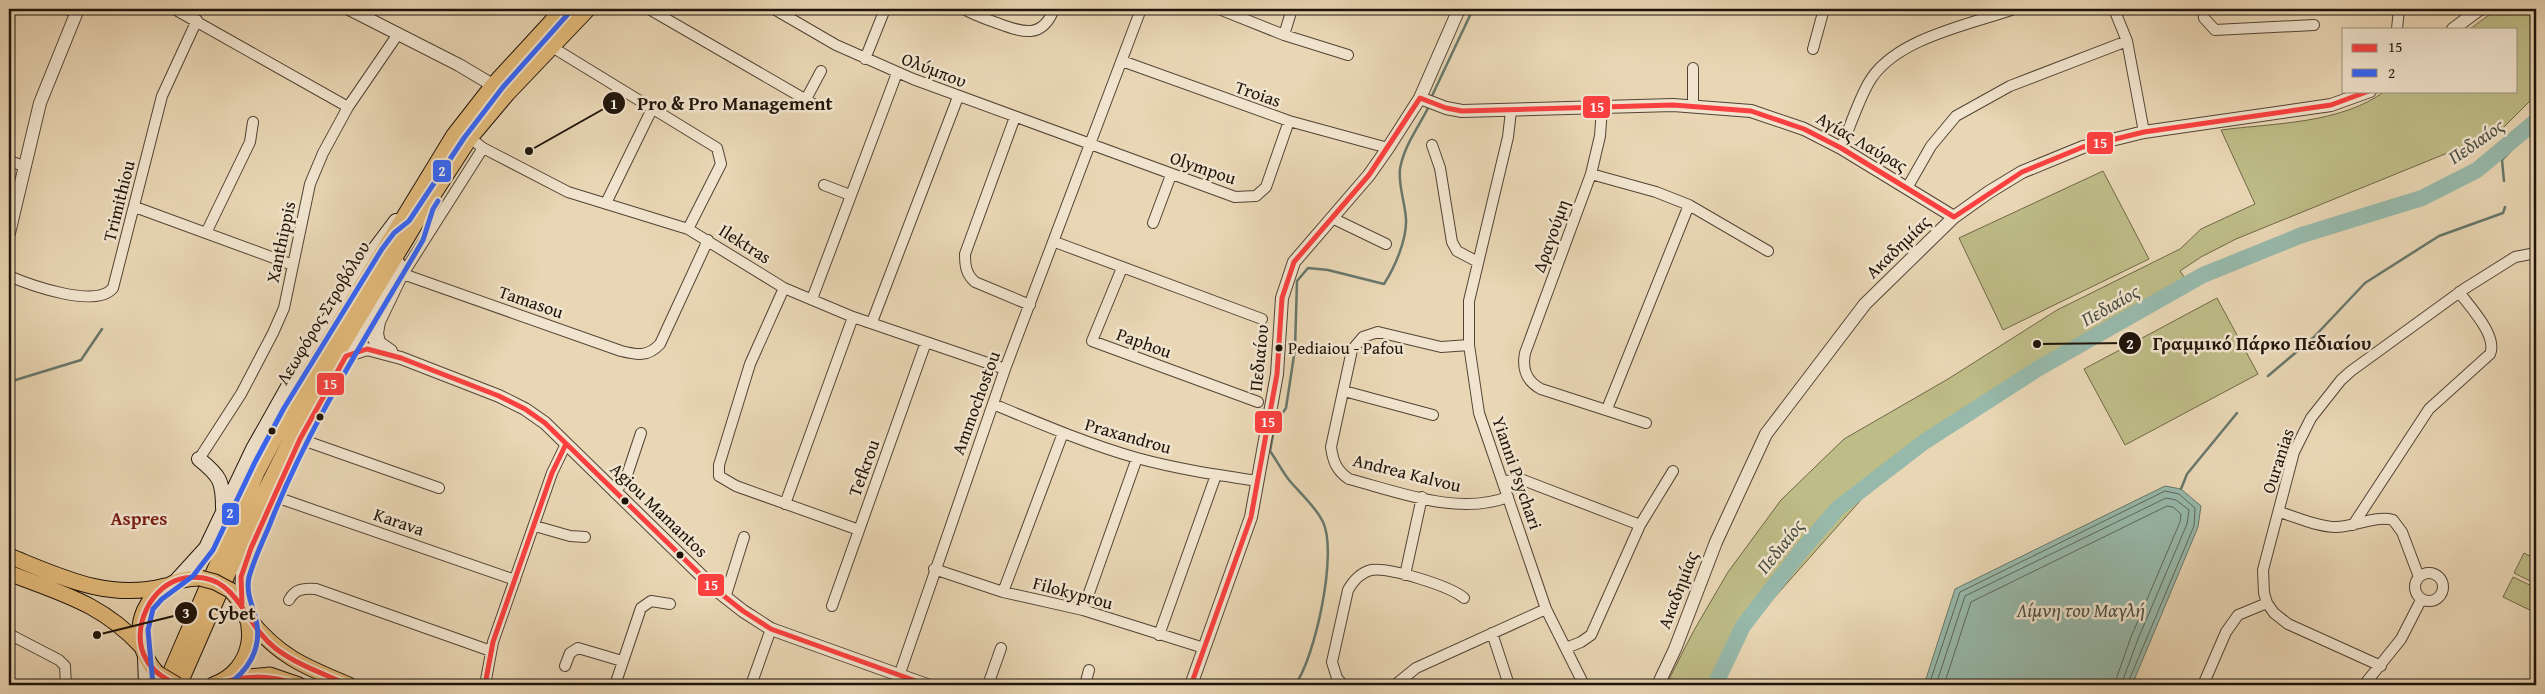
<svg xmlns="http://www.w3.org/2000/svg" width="2545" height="694" viewBox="0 0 2545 694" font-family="'Gentium Book Plus',serif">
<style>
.green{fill:#bebc87;stroke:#6e6848}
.water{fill:#97b9ab;stroke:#67776b}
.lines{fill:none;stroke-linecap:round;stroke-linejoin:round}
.shore{stroke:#5b665a;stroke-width:1}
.stream{stroke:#67776b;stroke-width:2.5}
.river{stroke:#97b9ab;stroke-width:16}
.minor-casing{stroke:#524434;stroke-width:12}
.tertiary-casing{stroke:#524434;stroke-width:14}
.secondary-casing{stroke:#1f140a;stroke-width:16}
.primary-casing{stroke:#1f140a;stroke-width:17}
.minor{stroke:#f1e4ce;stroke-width:10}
.tertiary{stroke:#f1e4ce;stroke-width:12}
.secondary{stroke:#f1e4ce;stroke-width:14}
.primary{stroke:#e4bb7a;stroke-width:15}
.primary-bridge-casing{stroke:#1f140a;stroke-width:17;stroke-linecap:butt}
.primary-bridge{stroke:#e4bb7a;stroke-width:15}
.bus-1-casing{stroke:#f1e4ce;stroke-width:9}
.bus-2-casing{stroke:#f1e4ce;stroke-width:9}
.bus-1{stroke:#fb4040;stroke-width:5}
.bus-2{stroke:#36f;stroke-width:5}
.bus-dot{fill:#1f140a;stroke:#f1e4ce;stroke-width:2}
.labels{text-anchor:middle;stroke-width:5;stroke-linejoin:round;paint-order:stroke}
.bus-label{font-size:17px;fill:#1f140a;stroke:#f1e4ce;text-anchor:start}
.street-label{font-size:18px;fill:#1f140a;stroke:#f1e4ce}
.water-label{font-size:19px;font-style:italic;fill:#494e42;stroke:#f1e4ce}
.neighbourhood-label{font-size:19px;font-weight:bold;fill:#7a1f14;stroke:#f1e4ce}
.leader{fill:none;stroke:#1f140a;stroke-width:2}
.callout-dot{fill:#1f140a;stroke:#f1e4ce;stroke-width:2}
.mark-label{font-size:15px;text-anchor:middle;font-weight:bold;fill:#fff}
.callout-label{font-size:19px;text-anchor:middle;font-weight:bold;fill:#1f140a;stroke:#f1e4ce;stroke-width:5;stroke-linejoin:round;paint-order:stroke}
.line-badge{stroke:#f1e4ce;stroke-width:2}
.badge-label{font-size:14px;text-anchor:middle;font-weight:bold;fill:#fff}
</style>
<rect width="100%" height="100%" fill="#e9d6b4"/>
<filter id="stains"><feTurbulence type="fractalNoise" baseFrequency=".004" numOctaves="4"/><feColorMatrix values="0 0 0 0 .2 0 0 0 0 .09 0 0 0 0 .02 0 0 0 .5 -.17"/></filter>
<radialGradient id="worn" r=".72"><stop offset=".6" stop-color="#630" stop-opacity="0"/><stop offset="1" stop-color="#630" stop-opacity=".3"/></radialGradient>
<path class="green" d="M2497 9H2536V95L2499 132 2236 239 2201 257 2180 271 2185 278 2007 382 1919 440 1868 492 1733 644 1710 685H1666L1693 632 1728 572 1781 500 1844 439 1948 379 2057 310 2180 249 2201 229 2255 204 2221 130C2274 123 2341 124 2385 91H2516V29H2470Z
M2103 171 2149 259 2003 330 1959 238Z
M2217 298 2258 374 2125 445 2084 369Z
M2524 553 2536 559V584L2514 573Z
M2513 577 2536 588V613L2503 597Z"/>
<path class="water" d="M2165 486 2181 489 2201 506 2198 527 2132 685H1924L1955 589Z"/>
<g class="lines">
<path class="shore" d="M1929 685 1960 592 2165 491 2179 494 2195 508 2194 526 2127 685
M1936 685 1965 596 2166 498 2176 500 2189 510 2187 524 2138 639 2121 685
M1944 685 1971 602 2167 506 2173 507 2181 514 2180 522 2131 637 2114 685"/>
<path class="stream" d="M1431 98 1473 9
M2504 181 2502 160 2536 124
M2268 376 2314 337 2365 283 2439 236 2503 213 2505 207
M9 382 81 360 102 329
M2181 489 2187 474 2237 413
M1295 685C1315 658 1338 553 1323 522 1316 507 1300 493 1289 480 1282 471 1277 461 1270 451L1275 424 1286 408 1295 349 1297 281 1308 268 1328 270 1384 284C1395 267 1407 239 1406 219 1405 202 1398 185 1400 169 1404 145 1419 127 1429 106"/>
<path class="river" d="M1715 685 1743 626 1801 551 1838 508 1924 442 2039 368 2203 275 2302 235 2422 198 2477 170 2536 121"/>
<g class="minor-casing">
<path id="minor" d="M66 9 76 12
M174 9 348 107
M649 9 815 105
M774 9 836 45 913 79 1235 197 1256 196 1266 187 1289 121
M964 9C974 15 986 19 997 23 1022 32 1042 40 1054 9
M1219 9 1284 35 1348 55
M2114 9 2127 41 2144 132
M2203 9 2204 18 2215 30 2314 25
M2397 29 2399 9
M1284 35 1292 9
M552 47 717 148 721 164 688 229
M1813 49 1824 9
M865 59 885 9
M1122 61 1289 121 1388 148
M805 101 821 71
M1693 105V68
M1602 108 1600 136 1591 174 1525 353C1522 369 1526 381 1541 389L1646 423
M1511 111 1508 137 1469 301V345L1479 413 1546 609 1584 685
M1015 117 965 254C965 266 966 274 975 282L1030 305
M470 138 483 148 568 192 688 229 784 288 853 317 1005 369
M1432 145 1440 168 1452 242 1457 251 1478 262
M1841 148C1850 127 1857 104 1868 84 1892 39 1968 25 2014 9
M9 161 24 166
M1591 174 1656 192 1689 205 1768 251
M824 185 850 195
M1907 188 1931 146 1956 116 2010 86 2127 41
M606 203 652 109
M135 207 293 265
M1332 218 1386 244
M1153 223 1171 175
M206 233 250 142 253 122
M1055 242 1262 319
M1122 268 1092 341 1258 402
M403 274 621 351C637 355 648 357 660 344L708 240
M9 276C30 285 96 309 113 288L162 96 197 20
M784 288 750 364 719 465V476L736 486 859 530
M812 299 897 73
M872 322 958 97
M380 343 378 333 380 322 403 274 483 148
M1469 345 1441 347 1378 332 1363 337 1352 350 1331 447C1333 462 1337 471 1349 479 1399 492 1458 516 1508 497
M1344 391 1433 415
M993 404C1041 424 1088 444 1137 458 1177 469 1218 475 1258 481
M1607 409 1689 205
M300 439 439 488
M199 459 241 394 273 333 284 308 310 184 323 153 348 107 398 34
M1503 481 1523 480 1640 525
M615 493 627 475 641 433
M273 496 515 580
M785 504 853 317
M2279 512C2297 517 2317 527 2336 527 2354 527 2376 515 2393 520L2402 532 2419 577
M2353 525 2429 409 2490 354C2498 336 2470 307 2459 292
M535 526 570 536 585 537
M934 569 1003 592 1083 610 1204 648
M2415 587a14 14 0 1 1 28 0a14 14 0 1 1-28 0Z
M1405 575 1422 497
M1003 592 1063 433
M725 598 744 537
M289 600C295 589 303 588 316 589L491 651
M832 606 926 342
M1083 610 1137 458
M1492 633 1509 685
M9 634 59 660 65 666 66 685
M1159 635 1216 475
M1566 648 1581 642 1591 635 1640 525 1673 471
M565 666 570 653 578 648 622 661
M2381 666 2288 624 2274 613 2267 603 2264 593 2263 570 2294 452 2311 418 2341 380 2351 371 2464 289 2515 257 2536 253
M899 676 1005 369 1141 9
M485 685 493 642 552 473 566 444
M615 685 641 608 651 601 670 604
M751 685 771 629
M988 685 1001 648
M1085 685 1089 670
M1343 685 1337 678 1332 662 1348 590C1353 581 1360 573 1371 570 1389 567 1450 586 1464 598
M1395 685 1416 668 1546 609
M2203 685 2226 632 2238 615 2267 603
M2364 685 2401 639 2421 600"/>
</g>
<g class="tertiary-casing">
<path id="tertiary" d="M349 9 459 65 501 90
M2453 29 2480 9
M1420 98 1446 108 1462 111 1673 105 1751 111 1804 129 1841 148 1954 217
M9 233 40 103 78 9
M368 318 374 339 391 351
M346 356 367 349 401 358 499 396 525 409 545 423 715 589 743 611 771 629 927 685
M1191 685 1251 517 1277 374 1282 298 1294 262 1369 175 1388 148 1420 98 1459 9
M1658 685 1675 649 1716 542 1766 434 1865 304 1954 217 1989 192 2022 172 2083 147 2144 132 2331 105 2370 91"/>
</g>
<g class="secondary-casing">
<path id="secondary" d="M199 459C220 476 223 481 223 508
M176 581 206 548 253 449 307 353 369 257 396 221
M242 604 243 568 273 496 300 439 399 265
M145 657 146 685"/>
</g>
<g class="primary-casing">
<path id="primary" d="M9 556C61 577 109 601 165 586
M9 573C62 594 101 603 141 646
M249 619C279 657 306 667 349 685
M157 673C121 633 145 578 200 578
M225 679 270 675 299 685
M165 685 257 472 310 371 454 135 493 85 563 9
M179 685 257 507 321 380 426 206 470 138 507 94 588 9
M213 685C255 670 261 619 230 590"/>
</g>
<use href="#minor" class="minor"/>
<use href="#tertiary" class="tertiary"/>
<use href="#secondary" class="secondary"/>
<use href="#primary" class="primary"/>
<g class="primary-bridge-casing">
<path id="primary-bridge" d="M200 578 215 582 230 590
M157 673 177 685"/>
</g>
<use href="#primary-bridge" class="primary-bridge"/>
<g class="bus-1-casing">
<path id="bus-1" d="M242 604 241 577 251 548 300 439 346 356 367 349 401 358 499 396 525 409 545 423 715 589 743 611 771 629 927 685
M177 685C164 678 153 672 146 659 129 630 151 583 185 578 238 571 241 621 275 648 297 665 324 674 349 685
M213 685C244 675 268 674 299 685
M485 685 493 642 552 473 566 444
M1191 685 1251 517 1277 374 1282 298 1294 262 1369 175 1420 98 1446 108 1462 111 1673 105 1751 111 1804 129 1841 148 1954 217 2022 172 2083 147 2144 132 2331 105 2369 91"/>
</g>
<g class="bus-2-casing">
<path id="bus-2" d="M153 685 148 630 153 609 162 599 193 576 213 550 255 462 284 408 382 249 394 233 409 221 464 138 503 87 568 14
M227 685C247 672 261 650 257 625 255 609 245 595 249 577 254 559 263 541 270 524 309 424 369 333 423 240L433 209 438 201"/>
</g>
<use href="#bus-1" class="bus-1"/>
<use href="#bus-2" class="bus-2"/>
</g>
<g class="bus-dot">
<circle cx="1279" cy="348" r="4.5"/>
<circle cx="320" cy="417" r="4.5"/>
<circle cx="272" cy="431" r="4.5"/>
<circle cx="625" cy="501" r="4.5"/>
<circle cx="680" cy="555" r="4.5"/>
</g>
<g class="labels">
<g class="bus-label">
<text x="1288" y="354">Pediaiou - Pafou</text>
</g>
<g class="street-label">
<text transform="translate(934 70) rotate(21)" y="6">Ολύμπου</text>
<text transform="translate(1258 94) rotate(19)" y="6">Troias</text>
<text transform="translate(1862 142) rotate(30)" y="6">Αγίας Λαύρας</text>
<text transform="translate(1203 168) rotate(19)" y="6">Olympou</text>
<text transform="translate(119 201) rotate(-76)" y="6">Trimithiou</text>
<text transform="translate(1551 236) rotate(-70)" y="6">Δραγούμη</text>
<text transform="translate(281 242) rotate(-78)" y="6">Xanthippis</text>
<text transform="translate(745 244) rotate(32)" y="6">Ilektras</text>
<text transform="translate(1898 247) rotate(-44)" y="6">Ακαδημίας</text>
<text transform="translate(531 302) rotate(19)" y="6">Tamasou</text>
<text transform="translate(323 313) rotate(-59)" y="6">Λεωφόρος Στροβόλου</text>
<text transform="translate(1144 343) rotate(20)" y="6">Paphou</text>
<text transform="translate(1259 358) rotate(-84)" y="6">Πεδιαίου</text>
<text transform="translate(976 403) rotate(-70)" y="6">Ammochostou</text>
<text transform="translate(1128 436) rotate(16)" y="6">Praxandrou</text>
<text transform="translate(2278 461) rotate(-72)" y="6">Ouranias</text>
<text transform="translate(864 468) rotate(-70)" y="6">Tefkrou</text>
<text transform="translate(1407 473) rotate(14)" y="6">Andrea Kalvou</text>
<text transform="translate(1517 473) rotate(71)" y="6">Yianni Psychari</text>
<text transform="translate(659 510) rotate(44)" y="6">Agiou Mamantos</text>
<text transform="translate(399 522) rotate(19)" y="6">Karava</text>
<text transform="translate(1678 590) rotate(-69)" y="6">Ακαδημίας</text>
<text transform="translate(1073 593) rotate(15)" y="6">Filokyprou</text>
</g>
<g class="water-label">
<text transform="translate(2476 141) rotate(-35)" y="7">Πεδιαίος</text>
<text transform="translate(2110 305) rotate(-30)" y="7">Πεδιαίος</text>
<text transform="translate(1780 546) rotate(-51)" y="7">Πεδιαίος</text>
<text x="2081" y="617">Λίμνη του Μαγλή</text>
</g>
<g class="neighbourhood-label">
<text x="139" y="525">Aspres</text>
</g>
</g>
<path class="leader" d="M529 151L614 103M2037 344L2130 343M97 635L186 613"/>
<g class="callout-dot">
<circle cx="529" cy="151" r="5"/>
<circle cx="2037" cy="344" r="5"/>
<circle cx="97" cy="635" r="5"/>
<circle cx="614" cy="103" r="12"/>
<circle cx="2130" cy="343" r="12"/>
<circle cx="186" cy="613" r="12"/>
</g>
<g class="mark-label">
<text x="614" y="109">1</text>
<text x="2130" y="349">2</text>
<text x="186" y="618">3</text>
</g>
<g class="callout-label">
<text x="735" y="110">Pro &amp; Pro Management</text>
<text x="2262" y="350">Γραμμικό Πάρκο Πεδιαίου</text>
<text x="232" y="620">Cybet</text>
</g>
<g class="line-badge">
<rect x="1582" y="95" width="29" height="24" rx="5" fill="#fb4040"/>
<rect x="2086" y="131" width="28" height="24" rx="5" fill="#fb4040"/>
<rect x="432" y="159" width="20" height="24" rx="5" fill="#36f"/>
<rect x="316" y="372" width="29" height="24" rx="5" fill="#fb4040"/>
<rect x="1254" y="410" width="29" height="24" rx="5" fill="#fb4040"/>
<rect x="221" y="502" width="19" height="24" rx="5" fill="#36f"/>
<rect x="697" y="573" width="28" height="24" rx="5" fill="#fb4040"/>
</g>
<g class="badge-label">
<text x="1597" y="112">15</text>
<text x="2100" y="148">15</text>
<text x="442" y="176">2</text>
<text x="330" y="389">15</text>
<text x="1268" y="427">15</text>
<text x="230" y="518">2</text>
<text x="711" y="590">15</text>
</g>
<rect width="2545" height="694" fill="none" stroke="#e9d6b4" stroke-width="30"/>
<rect x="10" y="10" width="2525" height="674" fill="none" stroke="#1f140a" stroke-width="2.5"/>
<rect x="15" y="15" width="2515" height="664" fill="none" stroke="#1f140a"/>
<rect x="2342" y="28" width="175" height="65" fill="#f1e4ce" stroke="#9d9180"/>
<rect x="2352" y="44" width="25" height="8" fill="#fb4040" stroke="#9d9180"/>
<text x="2388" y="52" font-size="15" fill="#1f140a">15</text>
<rect x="2352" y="69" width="25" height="8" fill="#3366ff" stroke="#9d9180"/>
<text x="2388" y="78" font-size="15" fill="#1f140a">2</text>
<rect width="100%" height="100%" filter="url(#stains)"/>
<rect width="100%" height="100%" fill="url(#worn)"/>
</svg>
